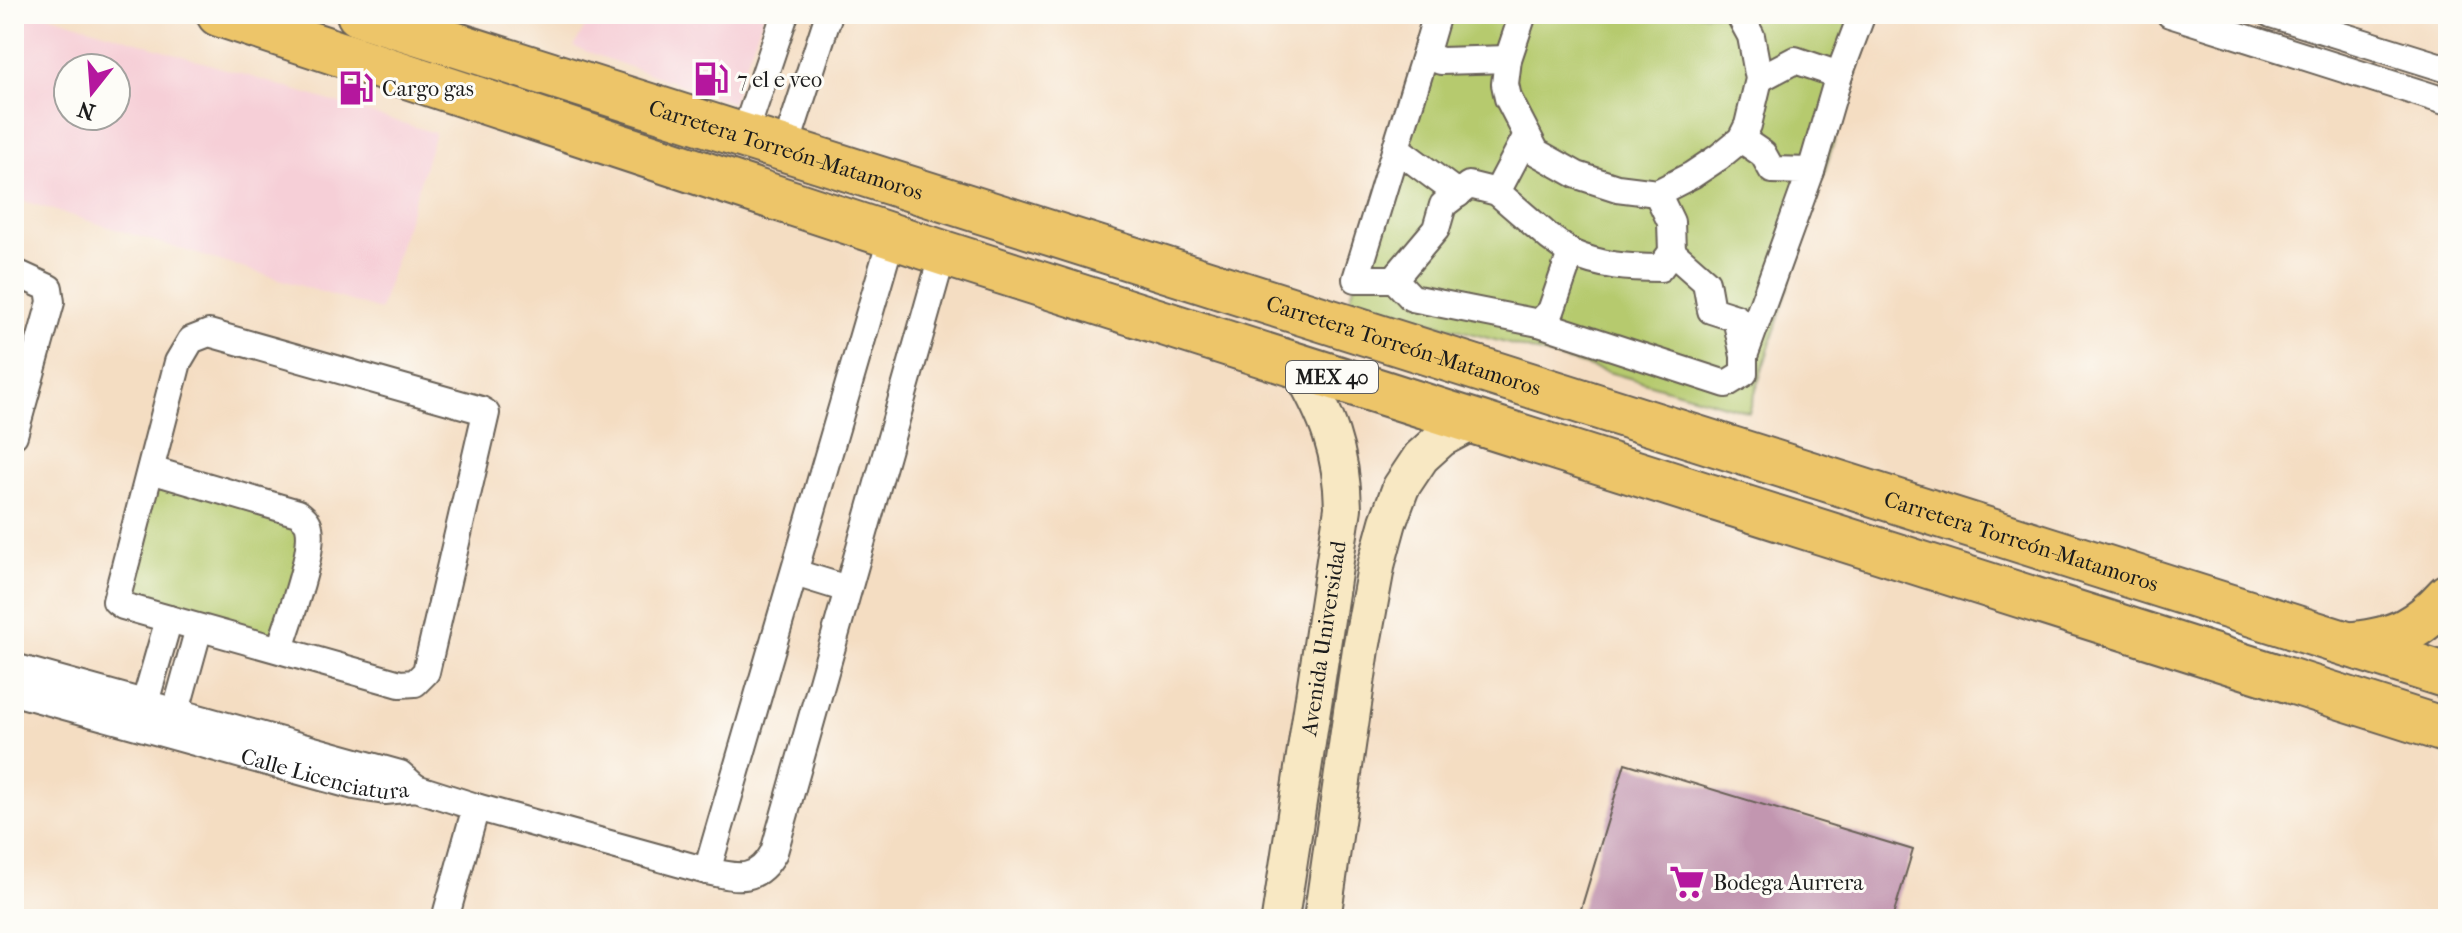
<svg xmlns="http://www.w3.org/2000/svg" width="2462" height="933" viewBox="0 0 2462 933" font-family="'IM FELL French Canon',serif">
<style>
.built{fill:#f6cfd7;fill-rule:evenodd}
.green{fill:#b6ca6e;stroke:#697345;stroke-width:2}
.building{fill:#c296b0}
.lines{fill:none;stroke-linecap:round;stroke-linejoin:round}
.street-casing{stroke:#686056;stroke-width:30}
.secondary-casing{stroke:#686056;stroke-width:40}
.highway-casing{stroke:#686056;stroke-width:48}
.street{stroke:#fff;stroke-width:26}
.secondary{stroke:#f8e8c3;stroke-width:36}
.highway{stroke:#edc569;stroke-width:44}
.labels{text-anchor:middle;stroke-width:6;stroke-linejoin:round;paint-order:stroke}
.shield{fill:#fdfcf7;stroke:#605f5e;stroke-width:2}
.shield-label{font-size:20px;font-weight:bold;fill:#1c1c1c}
.poi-label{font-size:22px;fill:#1c1c1c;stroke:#fdfcf7;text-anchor:start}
.street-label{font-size:22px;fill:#1c1c1c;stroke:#fdfcf7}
</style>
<rect width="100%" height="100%" fill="#fdfcf7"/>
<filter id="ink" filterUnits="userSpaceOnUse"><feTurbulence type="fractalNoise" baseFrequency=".0125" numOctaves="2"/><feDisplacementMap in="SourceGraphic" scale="16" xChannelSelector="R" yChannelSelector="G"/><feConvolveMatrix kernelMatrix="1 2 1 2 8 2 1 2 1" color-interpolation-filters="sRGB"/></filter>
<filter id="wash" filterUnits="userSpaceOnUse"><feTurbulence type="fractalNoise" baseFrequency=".006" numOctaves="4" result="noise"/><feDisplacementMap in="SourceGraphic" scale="32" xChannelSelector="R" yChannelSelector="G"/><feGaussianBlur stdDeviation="1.8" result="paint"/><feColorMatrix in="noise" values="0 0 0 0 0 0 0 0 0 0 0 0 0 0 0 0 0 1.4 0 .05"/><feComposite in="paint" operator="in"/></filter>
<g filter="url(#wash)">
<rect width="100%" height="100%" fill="#f4ddc2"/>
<path class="built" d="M18 14H45L435 133 380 310 14 198V26ZM68 68H116V116H68Z
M592 14H764L732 103 574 47Z"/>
<path class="green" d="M1437 14H1874L1749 412 1350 299Z
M154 475 306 524 278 646 120 600Z"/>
<g id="blocks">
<path class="building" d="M1625 763 1913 850 1892 919H1578Z"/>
</g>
</g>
<g filter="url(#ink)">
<use href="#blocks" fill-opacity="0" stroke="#686056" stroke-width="2"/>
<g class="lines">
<g class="street-casing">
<g id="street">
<path d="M1523 14 1508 59 1505 84 1508 98 1536 152 1577 175 1617 188 1657 193 1692 175 1719 157 1741 139 1748 125 1759 79 1751 36 1739 14"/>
<path d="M2170 14 2448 102"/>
<path d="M2271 14 2448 69"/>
<path d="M1425 55 1437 14"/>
<path d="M1839 75 1862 14"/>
<path d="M1759 79 1795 60 1839 75 1811 171"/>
<path d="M744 136 785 14"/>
<path d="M1741 139 1763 154 1772 170 1811 171 1744 356"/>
<path d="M1396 148 1425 55 1441 61 1508 59"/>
<path d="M785 149 829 14"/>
<path d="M1497 192 1527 135"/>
<path d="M1657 193 1671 222 1672 252 1706 282 1711 310 1736 318 1744 356V373L1726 384 1539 323 1551 311 1571 253C1600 266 1629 268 1660 268L1672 252"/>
<path d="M14 272 49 288 51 302 14 435"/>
<path d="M1394 279H1356L1396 148 1458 194"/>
<path d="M1539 323 1412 298 1394 279 1436 229 1443 205 1469 185 1497 192 1549 237 1571 253"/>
<path d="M209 333 481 410 486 413 426 672 415 683 400 684 123 606 116 601 178 362 191 340Z"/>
<path d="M151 470 298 513C303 517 308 521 309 527 315 552 288 622 280 649"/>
<path d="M795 573 847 589"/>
<path d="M14 667 400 774 416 788"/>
<path id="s1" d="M14 692 354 786 385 791 416 788 476 807 707 871C738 878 757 883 774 852L943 253"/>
<path d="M140 720 169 619"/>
<path d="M171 729 199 628"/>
<path d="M707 871 892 236"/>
<path d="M445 919 476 807"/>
</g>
</g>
<g class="secondary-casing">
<g id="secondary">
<path id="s2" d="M1280 919 1343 508C1342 451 1327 415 1299 367"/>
<path d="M1322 919 1361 649 1377 562 1388 522 1401 487 1421 457 1442 438 1472 422"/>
</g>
</g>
<g class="highway-casing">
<g id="highway">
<path d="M219 14 943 253 2448 731"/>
<path id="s3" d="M359 14 2448 676"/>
<path d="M2354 644C2398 639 2418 629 2448 596"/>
</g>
</g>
<use href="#street" class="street"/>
<use href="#secondary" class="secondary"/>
<use href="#highway" class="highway"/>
</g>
</g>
<defs>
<g id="fuel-bare" transform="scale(2.76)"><path d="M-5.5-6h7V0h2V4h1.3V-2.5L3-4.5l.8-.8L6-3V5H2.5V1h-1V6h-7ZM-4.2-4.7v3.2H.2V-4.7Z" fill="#b5179e" stroke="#fdfcf7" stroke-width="2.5" paint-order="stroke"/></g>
<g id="supermarket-bare" transform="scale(2.76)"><path d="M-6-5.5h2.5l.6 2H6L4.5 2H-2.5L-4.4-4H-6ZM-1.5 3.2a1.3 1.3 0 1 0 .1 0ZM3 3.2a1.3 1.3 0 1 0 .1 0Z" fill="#b5179e" stroke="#fdfcf7" stroke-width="2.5" paint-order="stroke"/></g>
</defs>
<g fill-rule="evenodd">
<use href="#fuel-bare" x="711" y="79"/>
<use href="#fuel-bare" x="356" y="88"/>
<use href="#supermarket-bare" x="1687" y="882"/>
</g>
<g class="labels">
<rect class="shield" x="1286" y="361" width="92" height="32" rx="6"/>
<g class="shield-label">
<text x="1332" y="384">MEX 40</text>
</g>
<g class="poi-label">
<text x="737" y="87">7 el e veo</text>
<text x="382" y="96">Cargo gas</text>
<text x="1713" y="890">Bodega Aurrera</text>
</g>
<g class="street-label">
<text dy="8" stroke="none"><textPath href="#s3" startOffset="448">Carretera Torreón-Matamoros</textPath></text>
<text dy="8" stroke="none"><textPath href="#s3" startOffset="1096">Carretera Torreón-Matamoros</textPath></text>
<text dy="8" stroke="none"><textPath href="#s3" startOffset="1744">Carretera Torreón-Matamoros</textPath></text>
<text dy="8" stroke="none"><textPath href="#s2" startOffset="284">Avenida Universidad</textPath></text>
<text dy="8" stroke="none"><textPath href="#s1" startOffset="322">Calle Licenciatura</textPath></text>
</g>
</g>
<rect width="2462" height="933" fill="none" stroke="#fdfcf7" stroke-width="48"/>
<g transform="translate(92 92) rotate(197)"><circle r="38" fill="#fdfcf7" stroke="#a3a29f" stroke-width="2"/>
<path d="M0-6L14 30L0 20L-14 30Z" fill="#b5179e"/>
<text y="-12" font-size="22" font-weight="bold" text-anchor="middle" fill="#1c1c1c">N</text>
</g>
</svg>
